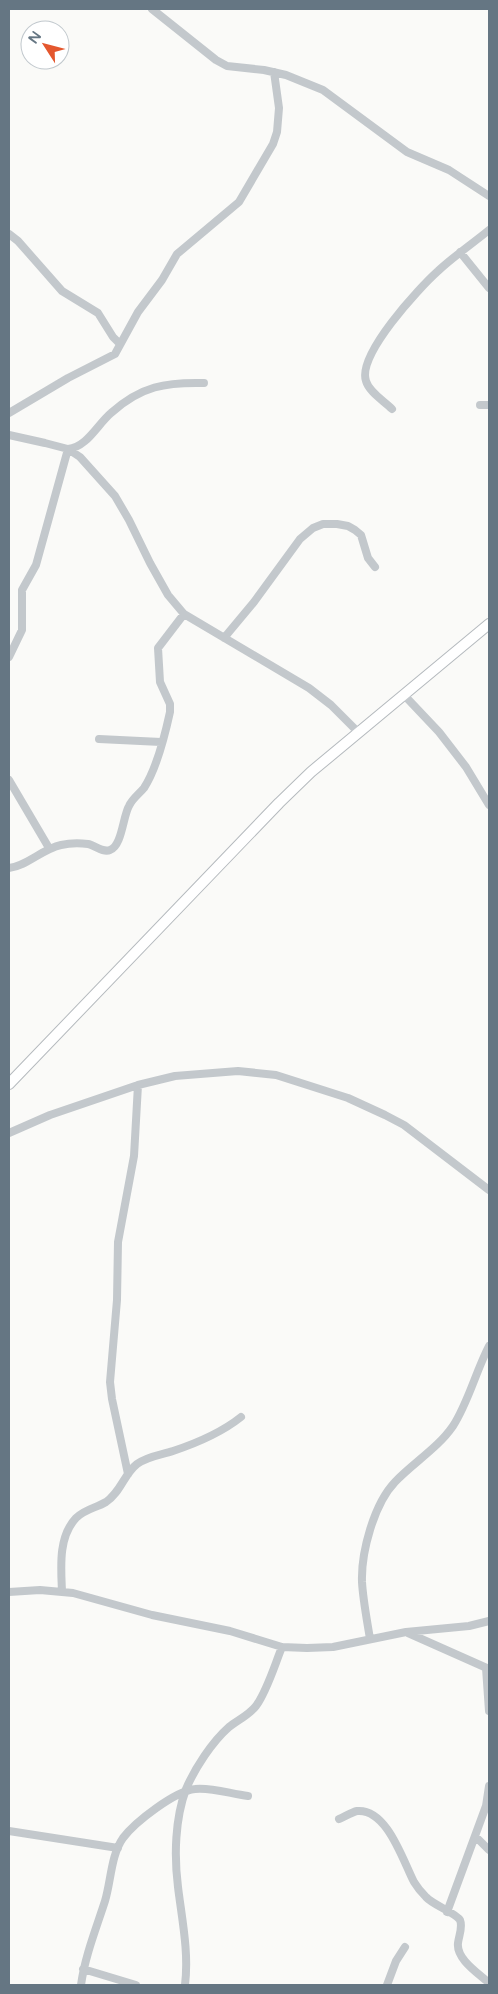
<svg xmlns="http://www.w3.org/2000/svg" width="498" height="1994" viewBox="0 0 498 1994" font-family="'Varela Round',sans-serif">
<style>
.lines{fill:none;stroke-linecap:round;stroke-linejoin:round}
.major-casing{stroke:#b5babe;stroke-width:12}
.minor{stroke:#c3c8cc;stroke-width:8}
.major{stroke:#fff;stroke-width:10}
</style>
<rect width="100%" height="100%" fill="#fafaf8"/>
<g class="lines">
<g class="major-casing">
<path id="major" d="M9 1084 279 803 311 772 489 624"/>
</g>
<path class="minor" d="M152 9 216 60 227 66 264 70 286 75 323 90 407 152 449 170 489 196
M9 234 18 241 62 291 98 313 113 337 119 343
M460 252 489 288
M480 405H489
M392 409C384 401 369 392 366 381 357 355 419 288 438 271 454 256 472 244 489 230
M9 413 68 378 115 354 138 312 162 280 177 254 239 202 273 144 277 132 279 108 274 72
M9 435 45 443 68 449 80 457 115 496 129 520 150 563 168 595 184 614 309 688 331 705 358 732
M224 638 254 602 300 539 313 528 323 524H337L348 526 355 530 361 535 368 558 375 567
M9 657 22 630V590L36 565 68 449C87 447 97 425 111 413 141 386 166 382 204 383
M404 695 439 732 466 767 489 805
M99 739 161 742
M9 780 49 848
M9 868C27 866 42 849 61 845 70 843 79 843 88 844 94 845 103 853 110 850 122 846 123 816 129 806 132 799 139 794 144 788 157 768 165 735 170 712V704L160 682 158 648 184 614
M9 1133 50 1115 138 1085 175 1076 238 1071 276 1075 348 1098 385 1115 404 1125 489 1190
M128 1474 112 1399 110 1382 117 1300 118 1242 134 1156 138 1085
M62 1591C61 1568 58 1537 76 1518 85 1509 96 1508 106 1502 121 1492 124 1474 137 1464 148 1456 161 1455 173 1451 197 1443 221 1433 241 1417
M9 1592 40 1590 73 1593 152 1615 230 1631 282 1647 307 1648 333 1647 406 1632 469 1626 489 1621
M408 1633 489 1669
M370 1639C367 1620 363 1600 362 1582 361 1552 374 1504 395 1482 413 1463 438 1448 453 1426 468 1403 476 1371 489 1346
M486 1668 489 1711
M339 1819C344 1817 352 1812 357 1811 387 1808 403 1861 414 1882 417 1887 421 1892 426 1897 433 1905 456 1913 460 1920 463 1927 459 1935 458 1943 456 1959 478 1973 489 1983
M9 1831 118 1848
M475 1836 489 1850
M447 1912 486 1806 489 1786
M83 1969 136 1985
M81 1985C85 1956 96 1929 105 1901 111 1881 111 1855 123 1838 135 1822 175 1791 195 1789 211 1787 231 1794 248 1796
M185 1985C189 1952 182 1920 178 1887 174 1856 175 1819 186 1789 195 1768 212 1742 229 1727 238 1720 249 1715 256 1706 267 1691 275 1664 282 1647
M387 1985 396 1961 405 1947"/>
<use href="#major" class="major"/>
</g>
<rect width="498" height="1994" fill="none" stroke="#657683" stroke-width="20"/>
<g transform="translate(45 45) rotate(306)"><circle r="24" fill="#ffffff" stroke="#c1c8cd"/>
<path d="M0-4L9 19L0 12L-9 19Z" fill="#e4572e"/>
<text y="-8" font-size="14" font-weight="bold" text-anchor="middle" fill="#657683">N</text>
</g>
</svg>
